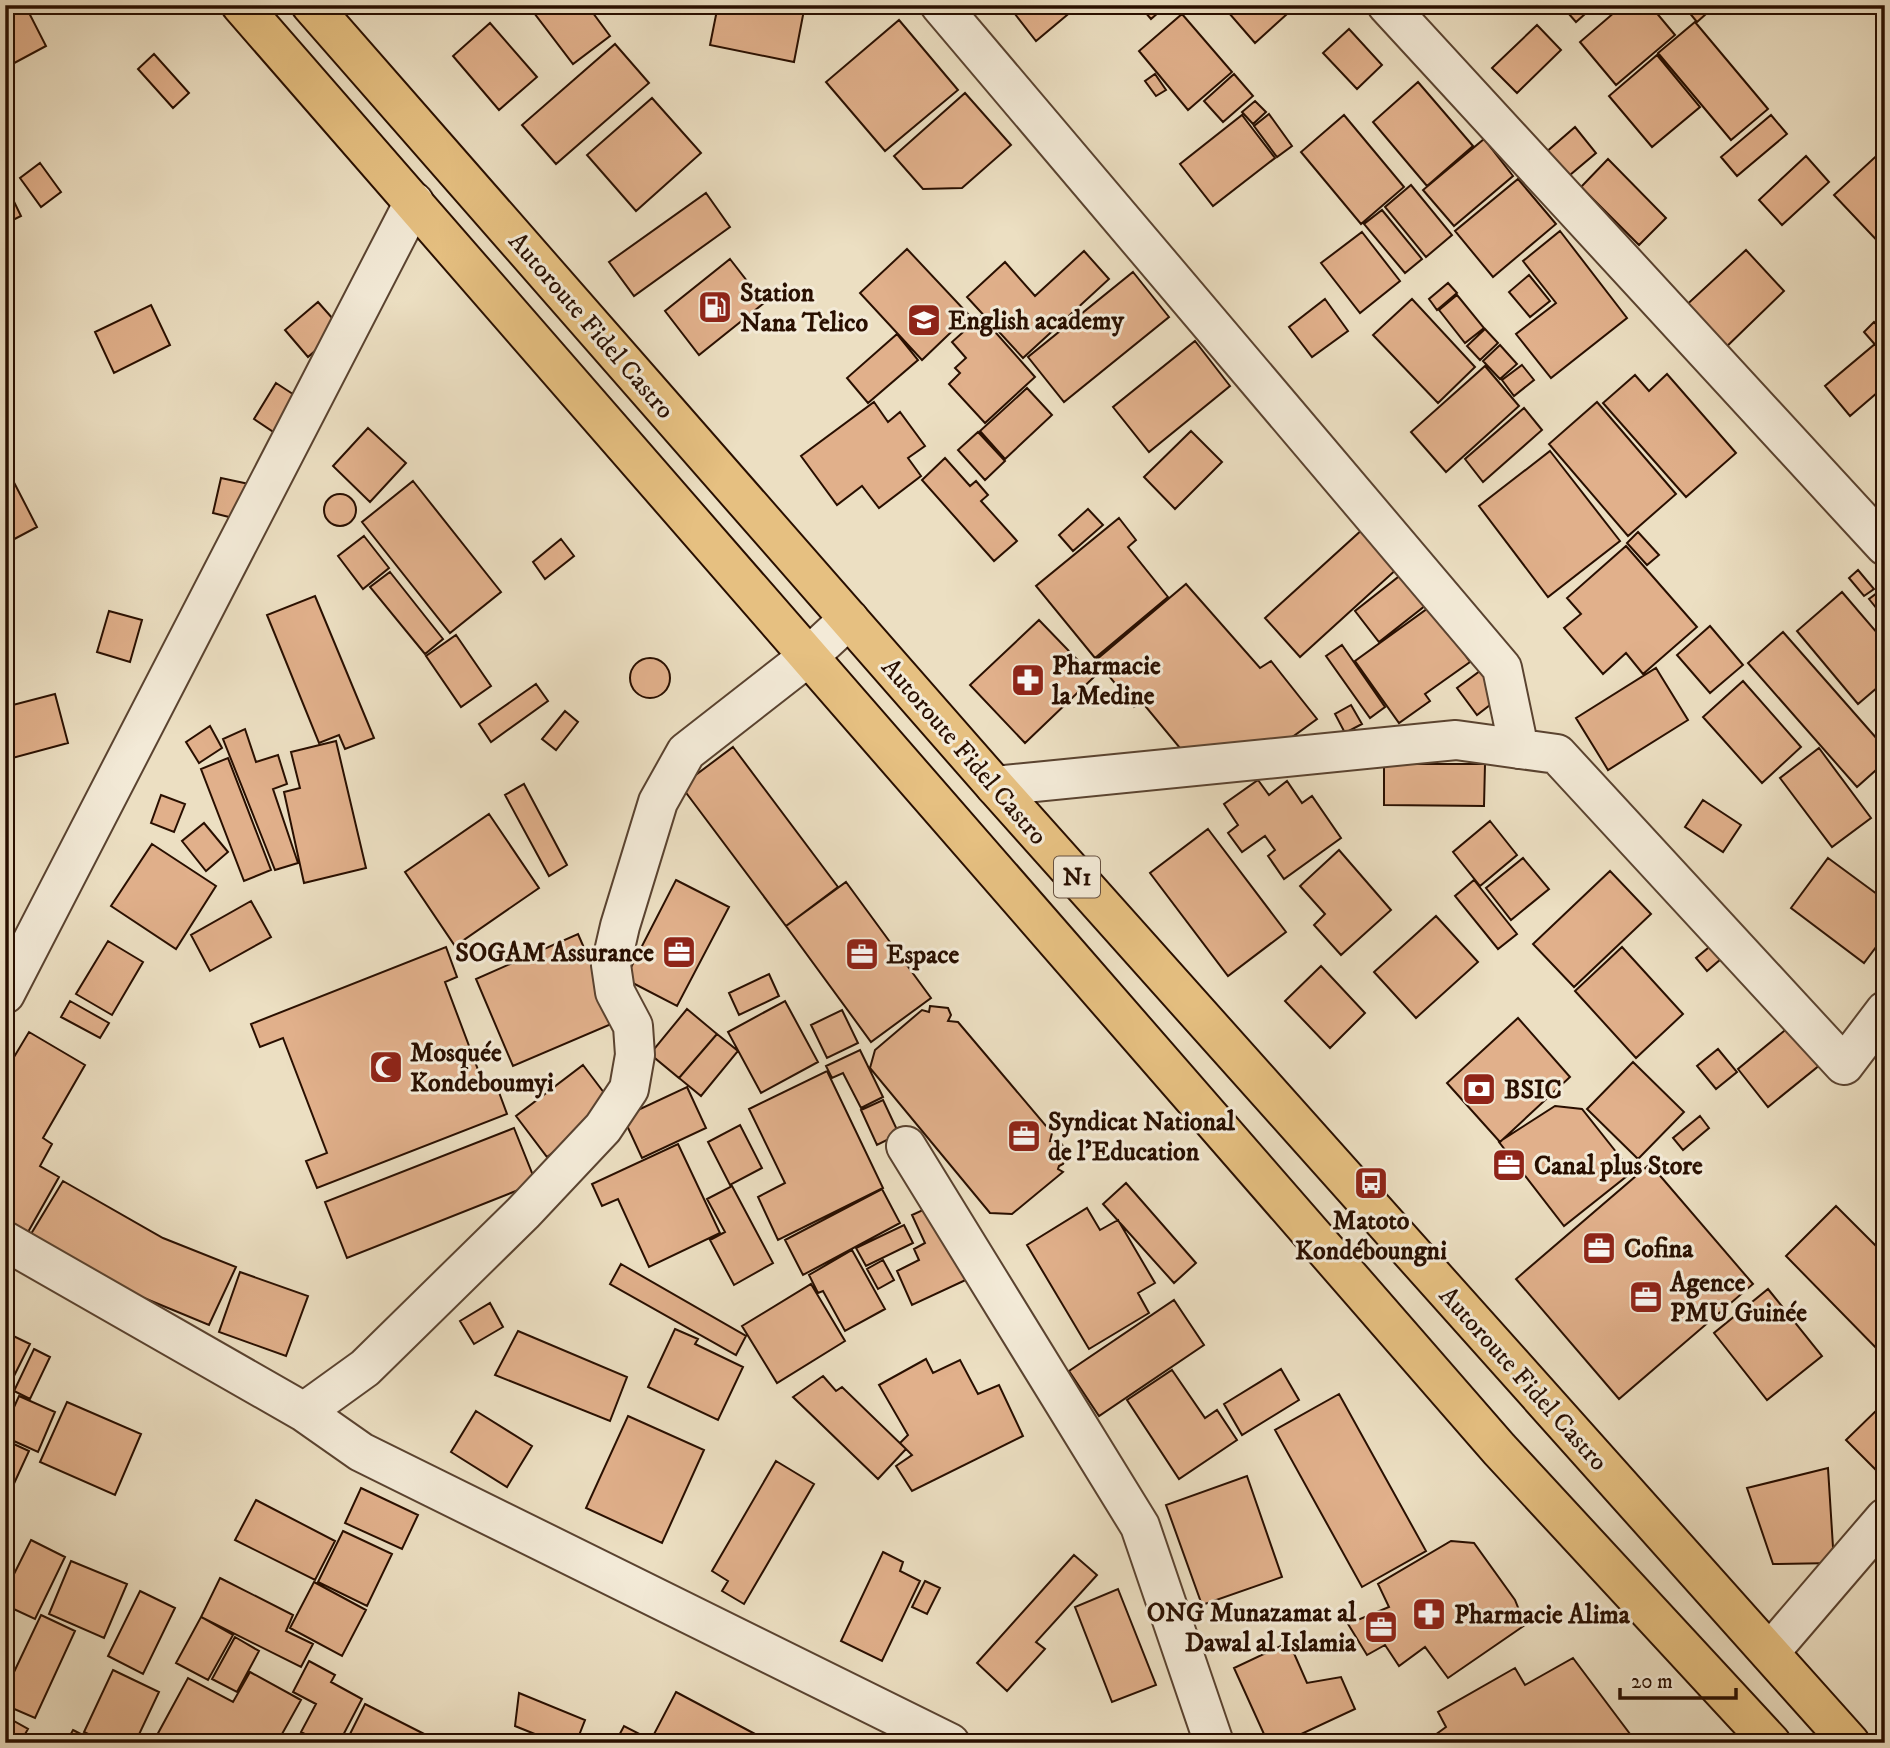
<svg xmlns="http://www.w3.org/2000/svg" width="1890" height="1748" viewBox="0 0 1890 1748" font-family="'IM FELL DW Pica',serif">
<style>
.building{fill:#e1b08b;stroke:#290f00;stroke-width:2}
.lines{fill:none;stroke-linecap:round;stroke-linejoin:round}
.minor-casing{stroke:#5a4330;stroke-width:42}
.highway-casing{stroke:#290f00;stroke-width:42}
.minor{stroke:#f3ead7;stroke-width:38}
.highway{stroke:#e6c081;stroke-width:38}
.labels{text-anchor:middle;stroke-width:6;stroke-linejoin:round;paint-order:stroke}
.shield{fill:#f3ead7;stroke:#665140;stroke-width:2}
.shield-label{font-size:24px;font-weight:bold;fill:#290f00}
.poi-label{font-size:26px;font-weight:bold;fill:#290f00;stroke:#f3ead7;text-anchor:start}
.street-label{font-size:26px;fill:#290f00;stroke:#f3ead7}
</style>
<rect width="100%" height="100%" fill="#ecdfc2"/>
<filter id="stains"><feTurbulence type="fractalNoise" baseFrequency=".00286" numOctaves="4"/><feColorMatrix values="0 0 0 0 .2 0 0 0 0 .09 0 0 0 0 .02 0 0 0 .5 -.17"/></filter>
<radialGradient id="worn" r=".72"><stop offset=".6" stop-color="#630" stop-opacity="0"/><stop offset="1" stop-color="#630" stop-opacity=".3"/></radialGradient>
<path class="building" d="M5 5H25L46 46 5 68Z
M528 5H587L610 36 573 64Z
M718 5H778L804 10 794 62 710 45Z
M1008 5H1079L1036 41Z
M1139 5H1167L1151 19Z
M1222 5H1297L1255 43Z
M1561 5H1595L1576 22Z
M1623 5H1650L1675 35 1616 85 1580 42Z
M1683 5H1716L1697 22Z
M1182 14 1232 72 1188 110 1139 51Z
M899 20 958 90 885 151 826 82Z
M1695 22 1768 109 1731 140 1658 53Z
M490 23 537 77 499 110 453 56Z
M1537 25 1561 50 1517 93 1492 68Z
M1349 29 1382 65 1357 89 1323 53Z
M615 44 649 83 556 164 522 125Z
M154 54 189 93 173 108 138 69Z
M1657 55 1700 107 1652 147 1609 96Z
M1155 74 1166 90 1156 96 1145 81Z
M1234 74 1253 96 1223 122 1204 101Z
M1418 82 1473 146 1427 186 1373 122Z
M965 93 1011 145 962 188 923 189 894 156Z
M652 98 701 153 636 211 587 155Z
M1255 101 1266 112 1253 124 1242 112Z
M1269 114 1292 146 1277 157 1254 126Z
M1242 115 1275 158 1213 206 1180 164Z
M1344 115 1404 187 1361 224 1301 152Z
M1771 115 1787 134 1737 176 1721 157Z
M1575 127 1596 153 1564 180 1544 154Z
M1484 139 1513 176 1454 226 1423 190Z
M1885 148V249L1834 195Z
M1806 156 1829 182 1782 225 1759 200Z
M1608 159 1666 218 1639 245 1581 187Z
M40 163 61 192 41 207 20 178Z
M1518 179 1556 224 1493 277 1455 231Z
M5 183 21 216 5 224Z
M1411 185 1452 235 1426 257 1385 207Z
M706 193 730 227 634 296 609 262Z
M1382 210 1422 259 1405 273 1364 224Z
M1560 231 1627 318 1551 378 1516 334 1556 303 1523 261Z
M1362 232 1400 281 1360 313 1321 263Z
M907 249 969 315 922 360 860 293Z
M1746 250 1784 291 1721 352 1681 310Z
M1084 251 1109 279 1023 358 967 297 1005 262 1035 296Z
M730 259 764 303 699 355 665 311Z
M1133 272 1169 317 1064 402 1028 357Z
M1529 275 1550 301 1530 317 1509 292Z
M1448 283 1457 293 1437 310 1429 299Z
M1457 295 1484 328 1465 343 1439 310Z
M1325 299 1348 331 1312 357 1289 327Z
M1412 299 1475 367 1438 403 1373 335Z
M318 302 341 328 308 357 285 330Z
M151 305 170 345 114 373 95 332Z
M981 316 1035 377 985 423 949 384 960 373 955 368 966 358 952 342Z
M1874 322 1885 334V356L1864 332Z
M1485 329 1498 343 1480 360 1467 346Z
M897 334 918 360 868 403 847 378Z
M1195 341 1230 386 1149 452 1113 407Z
M1875 344 1885 355V386L1850 416 1825 386Z
M1500 345 1517 364 1500 379 1483 361Z
M1522 365 1534 380 1514 396 1502 380Z
M1485 366 1519 406 1446 472 1411 432Z
M1667 374 1736 453 1686 497 1603 403 1635 375 1649 391Z
M276 383 305 402 281 437 254 419Z
M1027 388 1052 415 1005 459 980 431Z
M874 402 888 422 900 412 925 446 908 458 921 476 879 508 862 486 837 505 801 456Z
M1597 402 1676 494 1628 536 1549 444Z
M1524 408 1542 430 1483 482 1465 459Z
M368 428 406 463 370 502 333 466Z
M1191 431 1222 462 1175 509 1144 477Z
M978 432 1005 461 985 480 958 450Z
M1550 451 1620 541 1548 597 1479 506Z
M945 458 970 486 976 481 988 495 981 501 1017 541 994 561 922 480Z
M5 465 37 527 5 544Z
M221 478 249 484 241 520 213 513Z
M413 481 501 592 450 633 362 522Z
M324 510a16 16 0 1 1 32 0a16 16 0 1 1-32 0Z
M1088 509 1103 525 1073 551 1059 535Z
M1119 518 1136 540 1128 547 1168 597 1095 658 1036 586Z
M1364 528 1399 567 1300 657 1265 618Z
M1638 532 1659 555 1647 565 1627 543Z
M364 536 389 568 363 589 338 556Z
M561 539 574 556 545 579 533 562Z
M1626 546 1697 627 1643 674 1626 653 1603 674 1564 628 1581 614 1567 598Z
M1858 570 1874 589 1864 596 1849 578Z
M390 572 443 639 425 654 370 587Z
M1402 574 1426 605 1379 642 1355 611Z
M1186 584 1260 668 1271 661 1317 719 1269 754 1189 759 1142 702 1134 707 1096 660Z
M1885 587V619L1869 599Z
M1842 592 1885 642V681L1858 704 1797 631Z
M315 596 374 738 345 749 339 735 319 743 267 615Z
M1431 606 1470 662 1425 694 1430 701 1399 723 1355 661Z
M109 611 142 620 130 662 97 652Z
M1039 620 1094 677 1025 743 970 685Z
M1710 626 1743 665 1710 693 1677 655Z
M1783 632 1885 748V762L1857 787 1748 663Z
M456 635 491 686 461 707 426 656Z
M1342 645 1385 707 1370 718 1326 656Z
M630 678a20 20 0 1 1 40 0a20 20 0 1 1-40 0Z
M1656 668 1688 720 1608 770 1576 718Z
M1480 671 1499 698 1477 715 1457 688Z
M1743 681 1801 747 1762 783 1703 717Z
M536 684 548 701 491 742 479 724Z
M55 694 68 743 5 760V707Z
M1351 705 1362 724 1345 733 1335 714Z
M565 711 578 722 556 750 542 739Z
M210 726 222 748 199 763 186 742Z
M245 729 256 762 278 755 287 784 273 789 298 863 275 870 223 739Z
M336 741 366 868 304 883 284 792 300 788 291 752Z
M733 747 838 887 786 926 681 786Z
M1819 748 1871 818 1832 847 1780 778Z
M228 758 271 870 244 881 201 769Z
M1384 764H1485L1484 806 1384 805Z
M1258 780 1269 795 1287 781 1302 803 1312 796 1341 838 1284 879 1268 856 1275 850 1265 836 1242 852 1228 833 1238 825 1224 804Z
M524 784 567 865 549 876 505 795Z
M161 795 185 804 174 832 151 823Z
M1703 800 1741 825 1723 852 1685 827Z
M489 814 539 888 455 946 405 872Z
M1490 821 1517 855 1480 886 1453 852Z
M204 823 228 852 206 871 182 841Z
M1208 829 1286 932 1228 976 1150 873Z
M152 844 216 886 176 949 111 906Z
M1339 850 1391 910 1341 955 1314 925 1325 914 1300 886Z
M1523 858 1549 889 1511 920 1486 888Z
M1828 858 1885 900V935L1864 963 1791 908Z
M1610 871 1651 914 1574 987 1533 944Z
M676 880 729 907 677 1006 625 979Z
M1474 880 1517 934 1498 949 1455 896Z
M846 882 931 998 871 1042 786 926Z
M251 901 271 937 210 971 191 935Z
M1436 916 1478 962 1416 1018 1374 972Z
M578 934 616 1022 513 1066 476 979Z
M1719 939 1729 952 1707 971 1696 958Z
M108 941 143 962 112 1015 76 994Z
M446 947 457 977 445 982 486 1091 497 1087 507 1114 317 1188 306 1161 327 1153 283 1038 260 1047 251 1024Z
M1622 947 1683 1014 1636 1058 1575 991Z
M1321 966 1365 1013 1330 1048 1285 1001Z
M769 974 779 996 739 1015 729 993Z
M70 1001 109 1023 100 1038 61 1017Z
M785 1001 818 1062 761 1093 728 1032Z
M930 1006 948 1008 951 1015 948 1021 958 1022 1052 1133 1050 1141 1059 1140 1065 1149 1062 1155 1065 1158 1063 1164 1059 1166 1058 1169 1063 1172 1012 1214 990 1213 870 1068 875 1050 922 1010 929 1012Z
M687 1009 717 1034 679 1078 650 1054Z
M842 1010 858 1043 827 1058 811 1025Z
M1518 1018 1570 1077 1500 1142 1447 1083Z
M1795 1022 1826 1060 1768 1107 1738 1069Z
M29 1032 85 1065 43 1138 52 1144 40 1166 59 1177 28 1232 5 1218V1072Z
M717 1034 738 1051 701 1096 679 1078Z
M1718 1049 1737 1072 1716 1089 1697 1066Z
M860 1050 883 1097 861 1108 843 1073 832 1078 826 1066Z
M1633 1062 1684 1112 1638 1159 1587 1109Z
M583 1065 614 1106 547 1157 516 1116Z
M827 1071 883 1188 778 1240 758 1197 785 1183 749 1109Z
M687 1087 706 1128 642 1158 623 1117Z
M883 1100 899 1134 877 1145 861 1110Z
M1555 1106 1582 1109 1632 1172 1564 1226 1499 1142Z
M1700 1116 1709 1128 1683 1150 1673 1138Z
M740 1125 762 1168 730 1185 708 1142Z
M514 1128 536 1183 347 1258 325 1202Z
M678 1144 720 1233 649 1267 618 1199 602 1206 592 1184Z
M1650 1164 1753 1284 1619 1399 1516 1279Z
M63 1181 163 1238 236 1267 209 1325 132 1293 31 1234Z
M1126 1183 1196 1263 1174 1283 1103 1204Z
M732 1186 773 1263 734 1285 710 1240 725 1232 707 1199Z
M882 1189 900 1223 803 1275 785 1240Z
M936 1204 970 1278 912 1305 897 1271 919 1260 914 1249 925 1243 912 1215Z
M1836 1206 1885 1255V1357L1786 1256Z
M1087 1208 1100 1230 1118 1220 1155 1283 1138 1293 1149 1313 1089 1349 1027 1245Z
M904 1225 913 1243 866 1266 856 1248Z
M852 1250 885 1309 845 1331 823 1291 818 1293 809 1275Z
M883 1260 894 1280 878 1289 867 1269Z
M621 1264 746 1336 736 1355 610 1284Z
M240 1272 308 1296 286 1356 219 1332Z
M811 1284 845 1341 777 1383 742 1326Z
M1768 1289 1822 1356 1767 1400 1714 1333Z
M1174 1300 1204 1345 1099 1416 1069 1371Z
M490 1303 503 1327 474 1344 460 1321Z
M675 1329 698 1339 695 1344 743 1367 718 1420 648 1387Z
M518 1331 627 1377 610 1421 495 1375Z
M5 1332 30 1344 5 1394Z
M34 1349 50 1357 30 1399 14 1391Z
M926 1359 933 1373 960 1360 978 1394 999 1385 1023 1436 912 1491 896 1466 912 1455 900 1443 908 1435 879 1385Z
M1281 1369 1299 1400 1242 1435 1224 1404Z
M1172 1370 1205 1418 1217 1410 1237 1440 1179 1479 1127 1400Z
M823 1376 836 1391 842 1387 906 1449 878 1479 793 1397Z
M1339 1394 1426 1551 1362 1587 1275 1430Z
M19 1396 55 1412 38 1452 5 1437V1427Z
M67 1402 141 1434 115 1495 40 1462Z
M1885 1402V1479L1846 1440Z
M476 1411 532 1446 507 1487 451 1452Z
M628 1416 704 1450 662 1543 586 1508Z
M5 1440 29 1451 6 1501H5Z
M776 1461 814 1484 744 1604 722 1591 728 1581 712 1571Z
M1828 1468 1834 1563 1773 1564 1747 1488Z
M1247 1476 1282 1577 1202 1605 1166 1505Z
M361 1488 418 1515 402 1549 345 1523Z
M256 1500 335 1541 315 1580 235 1540Z
M343 1531 392 1554 367 1606 318 1582Z
M31 1540 65 1557 35 1619 5 1605V1592Z
M1451 1541 1474 1543 1515 1600 1525 1625 1448 1678 1425 1647 1399 1666 1385 1645 1367 1655 1348 1624 1389 1607 1378 1584Z
M883 1552 903 1562 900 1571 920 1581 882 1661 841 1641Z
M1074 1555 1097 1575 1036 1642 1045 1649 1007 1691 977 1663Z
M71 1561 127 1584 104 1638 49 1614Z
M220 1578 293 1615 286 1631 313 1644 301 1667 201 1617Z
M925 1581 940 1588 927 1614 912 1607Z
M314 1582 366 1610 342 1656 290 1628Z
M1118 1589 1156 1685 1112 1702 1075 1607Z
M140 1591 175 1608 143 1674 108 1656Z
M41 1615 75 1631 35 1718 5 1705V1691Z
M201 1617 233 1635 208 1680 176 1663Z
M235 1637 259 1651 237 1692 212 1679Z
M1289 1642 1307 1683 1341 1677 1355 1709 1282 1743H1268L1234 1668Z
M1573 1658 1636 1742 1424 1743 1446 1727 1438 1712 1515 1668 1525 1685Z
M309 1661 335 1675 331 1682 362 1699 339 1743H321L301 1732 316 1704 293 1692Z
M113 1670 159 1692 135 1743H107L84 1732Z
M250 1672 301 1700 277 1743H166L156 1737 188 1678 233 1702Z
M676 1692 772 1743H615L624 1726 651 1740Z
M519 1693 585 1720 576 1743H557L515 1726Z
M365 1704 442 1743H358L348 1738Z
M5 1716 28 1729 20 1743H5Z
M73 1730 98 1743H66Z"/>
<g class="lines">
<g class="minor-casing">
<path id="minor" d="M940 5 1502 668 1519 749
M1387 5 1885 546
M995 786 1456 740 1557 754 1844 1065 1885 1011
M5 994 414 202
M906 1146 1140 1526 1214 1743
M5 1241 304 1412 365 1368 523 1213 603 1128 629 1089 635 1055 633 1026 615 992 611 965 620 926 658 802 686 752 809 656 849 619
M304 1412 361 1452 950 1743
M1770 1652 1885 1518"/>
</g>
<g class="highway-casing">
<path id="highway" d="M241 5 1499 1449 1771 1743
M311 5 995 786 1850 1743"/>
</g>
<use href="#minor" class="minor"/>
<use href="#highway" class="highway"/>
</g>
<defs>
<g id="fuel-square" transform="scale(1.75)"><rect x="-9" y="-9" width="18" height="18" rx="4" fill="#8f2418" stroke="#f3ead7"/><path d="M-5.5-6h7V0h2V4h1.3V-2.5L3-4.5l.8-.8L6-3V5H2.5V1h-1V6h-7ZM-4.2-4.7v3.2H.2V-4.7Z" fill="#fff"/></g>
<g id="school-square" transform="scale(1.75)"><rect x="-9" y="-9" width="18" height="18" rx="4" fill="#8f2418" stroke="#f3ead7"/><path d="M0-5L7-2L0 1L-7-2ZM-4 1L0 2.5L4 1V4Q0 6-4 4Z" fill="#fff"/></g>
<g id="pharmacy-square" transform="scale(1.75)"><rect x="-9" y="-9" width="18" height="18" rx="4" fill="#8f2418" stroke="#f3ead7"/><path d="M-2-6h4v4h4v4h-4v4h-4v-4h-4v-4h4Z" fill="#fff"/></g>
<g id="office-square" transform="scale(1.75)"><rect x="-9" y="-9" width="18" height="18" rx="4" fill="#8f2418" stroke="#f3ead7"/><path d="M-6-3h4V-5.5h4V-3h4V5H-6ZM-1-4.5V-3h2v-1.5ZM-6 0V1H6V0Z" fill="#fff"/></g>
<g id="mosque-square" transform="scale(1.75)"><rect x="-9" y="-9" width="18" height="18" rx="4" fill="#8f2418" stroke="#f3ead7"/><path d="M3.5-4.9A6 6 0 1 0 3.5 4.9A5 5 0 1 1 3.5-4.9Z" fill="#fff"/></g>
<g id="bank-square" transform="scale(1.75)"><rect x="-9" y="-9" width="18" height="18" rx="4" fill="#8f2418" stroke="#f3ead7"/><path d="M-6-4H6V4H-6ZM0-2.3a2.3 2.3 0 1 0 0 4.6a2.3 2.3 0 1 0 0-4.6Z" fill="#fff"/></g>
<g id="bus-square" transform="scale(1.75)"><rect x="-9" y="-9" width="18" height="18" rx="4" fill="#8f2418" stroke="#f3ead7"/><path d="M-5-6H5V4H4V6H2V4H-2V6H-4V4H-5ZM-3.5-4V0h7V-4ZM-3.5 1.2v1.5H-2V1.2ZM2 1.2v1.5H3.5V1.2Z" fill="#fff"/></g>
</defs>
<g fill-rule="evenodd">
<use href="#fuel-square" x="715" y="307"/>
<use href="#school-square" x="924" y="320"/>
<use href="#pharmacy-square" x="1028" y="680"/>
<use href="#office-square" x="679" y="952"/>
<use href="#office-square" x="862" y="954"/>
<use href="#mosque-square" x="386" y="1067"/>
<use href="#bank-square" x="1479" y="1089"/>
<use href="#office-square" x="1024" y="1136"/>
<use href="#office-square" x="1509" y="1165"/>
<use href="#bus-square" x="1371" y="1183"/>
<use href="#office-square" x="1599" y="1248"/>
<use href="#office-square" x="1646" y="1297"/>
<use href="#pharmacy-square" x="1429" y="1614"/>
<use href="#office-square" x="1381" y="1627"/>
</g>
<g class="labels">
<rect class="shield" x="1054" y="856.5" width="46" height="41" rx="5"/>
<g class="shield-label">
<text x="1077" y="885">N1</text>
</g>
<g class="poi-label">
<text x="740" y="301">Station<tspan x="740" dy="30">Nana Telico</tspan></text>
<text x="948" y="329">English academy</text>
<text x="1052" y="674">Pharmacie<tspan x="1052" dy="30">la Medine</tspan></text>
<text x="654" y="961" text-anchor="end">SOGAM Assurance</text>
<text x="886" y="963">Espace</text>
<text x="410" y="1061">Mosquée<tspan x="410" dy="30">Kondeboumyi</tspan></text>
<text x="1504" y="1098">BSIC</text>
<text x="1048" y="1130">Syndicat National<tspan x="1048" dy="30">de l'Education</tspan></text>
<text x="1534" y="1174">Canal plus Store</text>
<text x="1371" y="1229" text-anchor="middle">Matoto<tspan x="1371" dy="30">Kondéboungni</tspan></text>
<text x="1624" y="1257">Cofina</text>
<text x="1670" y="1291">Agence<tspan x="1670" dy="30">PMU Guinée</tspan></text>
<text x="1356" y="1621" text-anchor="end">ONG Munazamat al<tspan x="1356" dy="30">Dawal al Islamia</tspan></text>
<text x="1454" y="1623">Pharmacie Alima</text>
</g>
<g class="street-label">
<text transform="translate(592 325) rotate(49)" y="9">Autoroute Fidel Castro</text>
<text transform="translate(965 751) rotate(49)" y="9">Autoroute Fidel Castro</text>
<text transform="translate(1524 1378) rotate(48)" y="9">Autoroute Fidel Castro</text>
</g>
</g>
<rect width="1890" height="1748" fill="none" stroke="#ecdfc2" stroke-width="28"/>
<rect x="7" y="7" width="1876" height="1734" fill="none" stroke="#290f00" stroke-width="3.5"/>
<rect x="14" y="14" width="1862" height="1720" fill="none" stroke="#290f00" stroke-width="2"/>
<path d="M1620 1688v10h116v-10" fill="none" stroke="#290f00" stroke-width="3.5"/>
<text x="1631" y="1688" font-size="21" fill="#290f00" stroke="#f3ead7" stroke-width="5" paint-order="stroke">20 m</text>
<rect width="100%" height="100%" filter="url(#stains)"/>
<rect width="100%" height="100%" fill="url(#worn)"/>
</svg>
